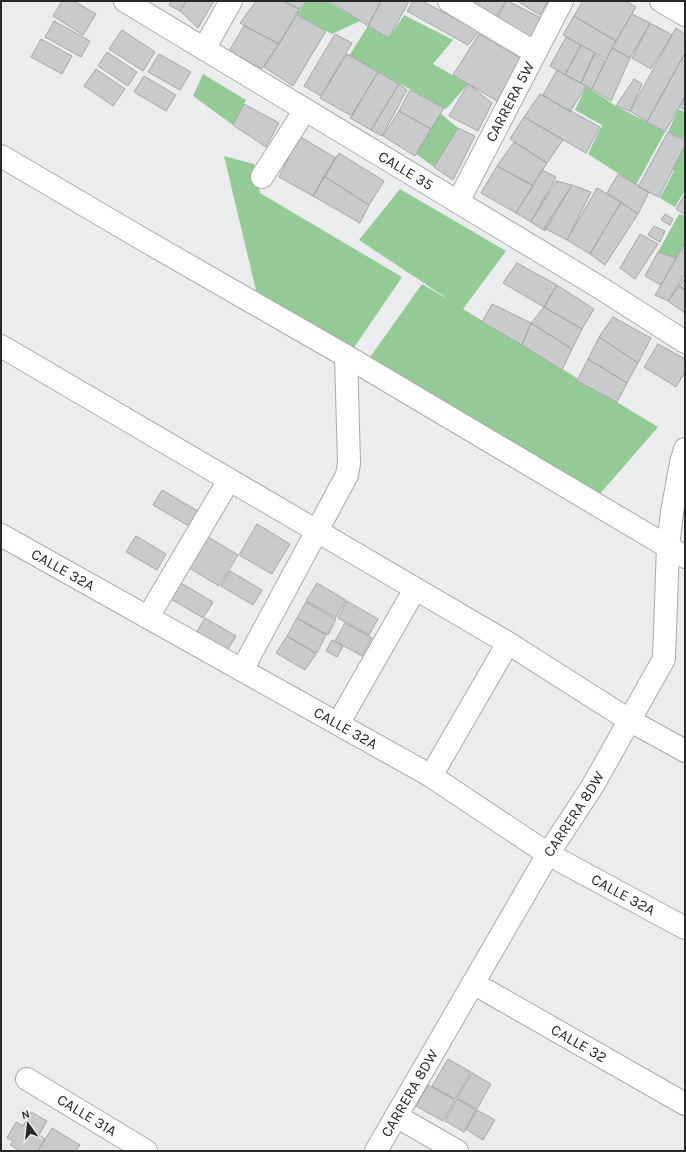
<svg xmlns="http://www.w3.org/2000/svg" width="686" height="1152" viewBox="0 0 686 1152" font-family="Karla,sans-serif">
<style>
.green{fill:#94ca96}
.building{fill:#c8cacc;stroke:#a5a7a8}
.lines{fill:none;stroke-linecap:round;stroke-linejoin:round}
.minor-casing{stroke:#a8aaab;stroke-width:24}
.minor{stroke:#fff;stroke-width:22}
.labels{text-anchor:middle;stroke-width:3.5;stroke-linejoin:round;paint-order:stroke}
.street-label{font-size:15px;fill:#272828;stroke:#eaeced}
</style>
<rect width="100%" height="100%" fill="#eaeced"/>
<path class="green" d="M307 1H327L360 21 332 34 296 14Z
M404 15 453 40 433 64 468 84 446 109 349 56 368 26 389 38Z
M203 74 246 100 233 125 193 96Z
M586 86 616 106 665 132 636 185 588 154 602 125 575 110Z
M678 109 685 112V139L668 132Z
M440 113 458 128 434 167 416 154Z
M685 145V190L675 207 660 198 674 171 671 168Z
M224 156 254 164 260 193 402 277 351 352 260 307Z
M400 189 506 251 463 309 658 427 599 495 368 360 422 284 451 301 359 240Z
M679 214 685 216V243L676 258 658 252Z"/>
<path class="building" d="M62 1H74L96 14 83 35 53 16Z
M171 1H186L180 11 169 5Z
M186 1H214L198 28 180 11Z
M256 1H283L299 9 279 44 240 23Z
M284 1H307L299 9Z
M329 1H381L368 26Z
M381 1H409L389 38 368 26Z
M413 1H422L479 31 468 45 407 11Z
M476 1H506L492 23 470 10Z
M506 1H508L541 18 528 42 494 24Z
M517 1H548L540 15Z
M583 1H626L636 7 616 41 574 16Z
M632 14 650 23 630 58 612 48Z
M297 15 326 31 293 86 264 67Z
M574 16 616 41 606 59 563 35Z
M54 21 90 41 81 57 45 37Z
M650 23 672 35 651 69 632 58Z
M244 26 279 44 262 69 229 51Z
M676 28 685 34V53L647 122 630 111Z
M122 30 155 52 143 71 109 49Z
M335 34 352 43 321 96 304 86Z
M479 34 520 58 497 101 453 75Z
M566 37 581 45 565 75 550 66Z
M41 39 72 56 62 74 31 57Z
M581 45 595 53 581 83 565 75Z
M612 48 630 58 611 101 592 89Z
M107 52 137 72 128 86 98 66Z
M685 53V96L665 132 647 122Z
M159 54 191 72 180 90 148 72Z
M347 54 378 72 352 116 320 98Z
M594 54 605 61 592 89 581 83Z
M96 69 125 89 113 106 84 86Z
M557 70 586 86 570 112 543 95Z
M378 72 399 84 371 130 350 118Z
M144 76 176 95 166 111 134 92Z
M634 79 642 84 630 111 616 106Z
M399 84 407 90 382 136 371 130Z
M468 84 492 103 478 131 449 116Z
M410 90 444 108 431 129 399 111Z
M540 94 600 127 586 153 524 117Z
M685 97V110L679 107Z
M244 104 279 123 266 147 233 125Z
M399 111 431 129 415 156 383 136Z
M524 117 563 140 547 163 510 139Z
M458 128 475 136 453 180 434 167Z
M668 132 685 140V145L659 197 638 187Z
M299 136 336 158 313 196 279 177Z
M514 142 547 163 533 185 497 166Z
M339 153 384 181 369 205 324 176Z
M497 166 533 186 516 213 481 193Z
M542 170 556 177 531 222 516 213Z
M618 174 649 192 638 214 607 193Z
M324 176 369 205 360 223 313 196Z
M556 181 572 185 545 231 531 222Z
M572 185 591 192 567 240 544 228Z
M597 188 621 202 590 254 567 240Z
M685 194V215L676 209Z
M621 202 638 214 605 265 590 254Z
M665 214 673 219 670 225 661 220Z
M654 226 665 231 660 242 648 235Z
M640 234 658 244 635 279 620 268Z
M685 243V274L668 301 655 295Z
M658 252 676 258 661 285 645 276Z
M517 263 557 285 544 307 503 283Z
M685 278V290L679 286Z
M557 285 594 309 582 329 544 307Z
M679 286 685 290V313L668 301Z
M492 304 531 323 522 345 482 322Z
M544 307 582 329 572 349 531 323Z
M613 317 651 338 638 363 599 337Z
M531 323 572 349 562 370 522 345Z
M599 337 638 363 627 383 588 359Z
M658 344 685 359V372L676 387 644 367Z
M588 359 627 383 617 402 577 381Z
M162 490 198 511 189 526 153 505Z
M257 524 290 544 272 574 239 555Z
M205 535 238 555 219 586 186 566Z
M136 536 166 554 157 570 126 552Z
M230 571 262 590 253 605 221 586Z
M181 583 213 602 203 618 171 599Z
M317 583 346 600 336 617 306 601Z
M347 601 378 619 369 635 338 618Z
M306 602 336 619 328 635 297 618Z
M205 618 236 636 227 651 196 633Z
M297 618 326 635 317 653 287 636Z
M345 623 372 638 362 656 335 641Z
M287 636 316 654 305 670 276 653Z
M332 640 343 646 337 657 326 651Z
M448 1059 471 1072 455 1099 432 1086Z
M472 1073 491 1084 477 1109 457 1098Z
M428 1085 455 1100 443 1121 416 1106Z
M457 1099 476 1110 464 1132 445 1121Z
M477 1110 495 1120 483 1140 466 1129Z
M31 1112 47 1121 39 1135 45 1139 38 1151H20L10 1145 13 1141 7 1138 16 1122 23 1126Z
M52 1128 80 1145 76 1151H38Z"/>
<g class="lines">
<g class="minor-casing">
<g id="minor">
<path id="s1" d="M125 1 599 287 685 342"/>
<path d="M449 1 534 52"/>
<path d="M661 1 685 15"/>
<path d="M204 49 231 1"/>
<path d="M1 156 144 240 346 356 685 557"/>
<path d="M262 177 305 110"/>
<path id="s2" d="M458 202 562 1"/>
<path d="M1 346 508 643 629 720 685 751"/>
<path id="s3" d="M1 535 431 776 548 854 685 928"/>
<path d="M148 617 229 480"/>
<path d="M242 670 347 475 349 463 346 356"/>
<path d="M338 724 415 589"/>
<path d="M431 776 508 643"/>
<path id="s4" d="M473 983 685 1104"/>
<path id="s5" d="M27 1079 146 1151"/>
<path d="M396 1116 457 1151"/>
<path id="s6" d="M376 1151 548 854 592 787 664 659 668 547 672 512 681 463 685 449"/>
</g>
</g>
<use href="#minor" class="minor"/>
</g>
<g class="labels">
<g class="street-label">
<text dy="5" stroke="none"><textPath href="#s2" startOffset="113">CARRERA 5W</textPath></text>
<text dy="5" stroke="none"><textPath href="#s1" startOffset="328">CALLE 35</textPath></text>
<text dy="5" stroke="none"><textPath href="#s3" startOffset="71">CALLE 32A</textPath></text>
<text dy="5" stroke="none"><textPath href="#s3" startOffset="395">CALLE 32A</textPath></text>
<text dy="5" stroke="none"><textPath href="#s6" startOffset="391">CARRERA 8DW</textPath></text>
<text dy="5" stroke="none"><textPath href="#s3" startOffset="719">CALLE 32A</textPath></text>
<text dy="5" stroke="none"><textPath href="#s4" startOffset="122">CALLE 32</textPath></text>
<text dy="5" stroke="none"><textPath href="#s6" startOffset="67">CARRERA 8DW</textPath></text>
<text dy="5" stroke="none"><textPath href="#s5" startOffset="70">CALLE 31A</textPath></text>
</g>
</g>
<rect width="686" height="1152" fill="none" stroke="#272828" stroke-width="4"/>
<g transform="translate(28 1124) rotate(345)" stroke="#eaeced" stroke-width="3" paint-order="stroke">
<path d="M0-3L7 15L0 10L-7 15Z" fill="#272828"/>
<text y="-6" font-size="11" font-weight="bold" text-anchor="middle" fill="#272828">N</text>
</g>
</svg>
